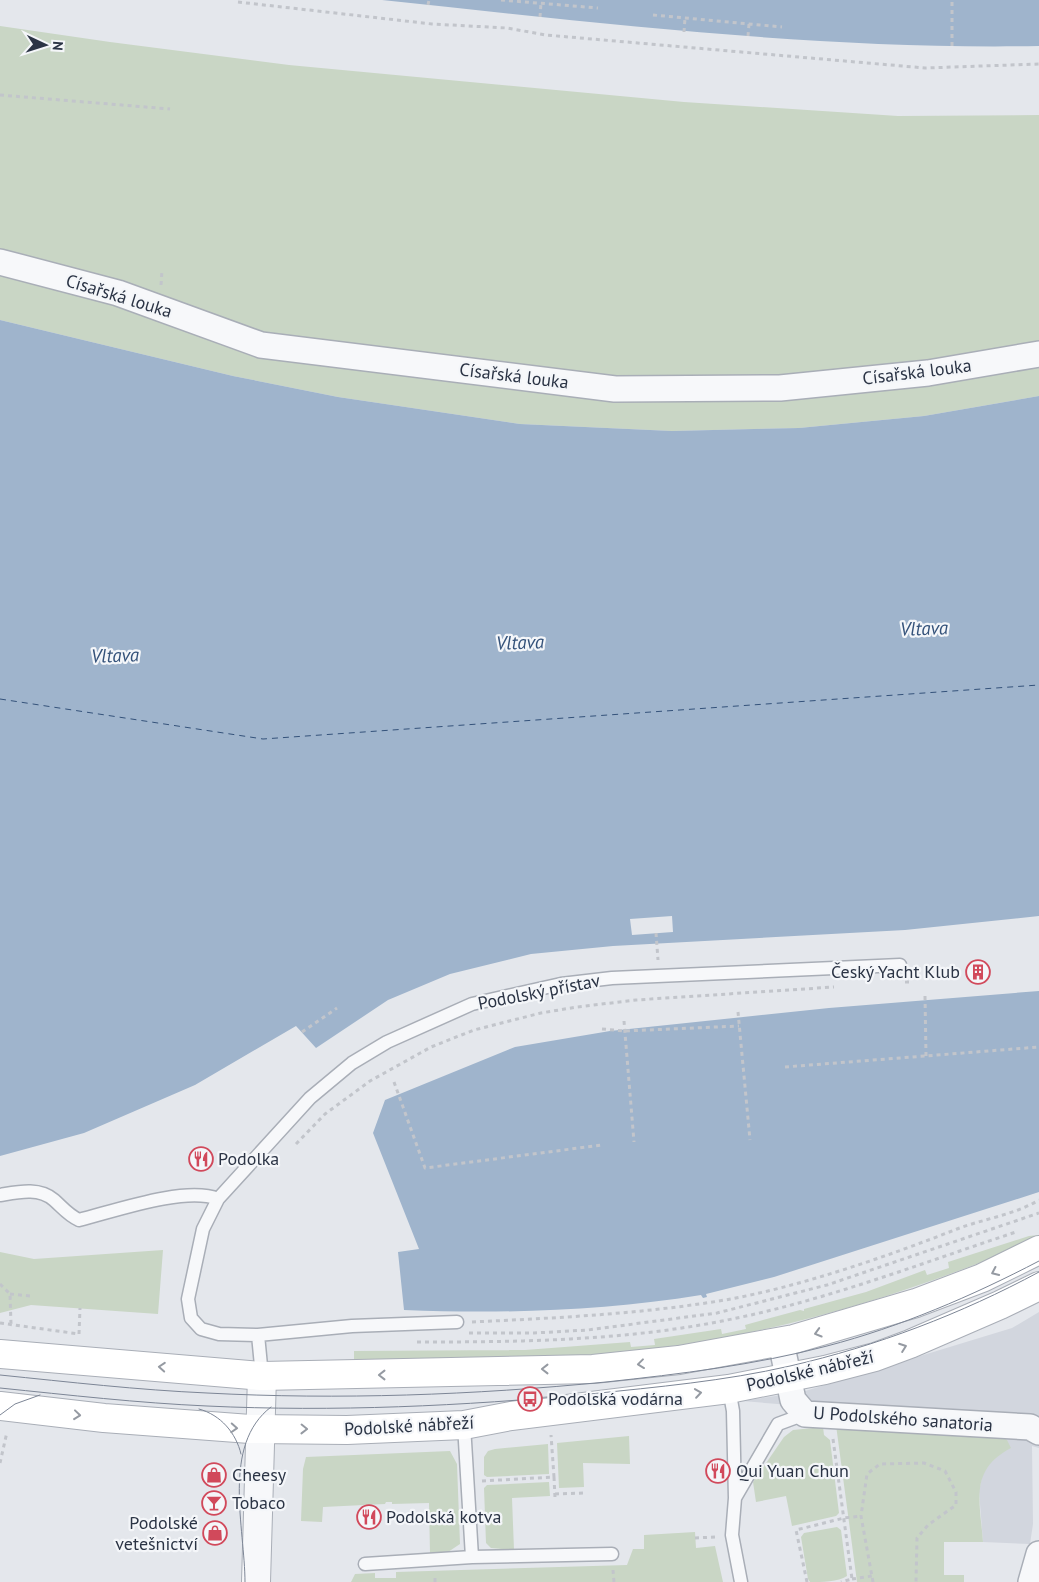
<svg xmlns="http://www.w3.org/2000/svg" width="1039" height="1582" viewBox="0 0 1039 1582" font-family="'PT Sans',sans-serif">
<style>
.built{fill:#d2d6de}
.green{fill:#c9d6c5}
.water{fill:#9fb4cc}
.pier{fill:#e4e7ec}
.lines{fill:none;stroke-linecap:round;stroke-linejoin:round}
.ferry{stroke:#34527a;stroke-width:1;stroke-dasharray:6 5;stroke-linecap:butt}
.service-casing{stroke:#a9aeb7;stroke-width:15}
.minor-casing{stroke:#a9aeb7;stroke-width:28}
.tertiary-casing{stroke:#a9aeb7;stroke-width:30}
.secondary-casing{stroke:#a9aeb7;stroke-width:30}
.path{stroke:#c2c5cb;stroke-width:3;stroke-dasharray:4 4;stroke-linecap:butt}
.service{stroke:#f7f8fa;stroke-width:12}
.minor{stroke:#f7f8fa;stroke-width:25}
.tertiary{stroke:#f7f8fa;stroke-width:28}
.secondary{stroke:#fff;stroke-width:28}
.tram{stroke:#7d8696;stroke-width:1}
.oneway{stroke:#959aa2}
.labels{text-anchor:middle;stroke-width:4.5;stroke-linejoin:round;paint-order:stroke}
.street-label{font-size:18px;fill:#2b3445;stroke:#f4f6f9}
.poi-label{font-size:18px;fill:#2b3445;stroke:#f4f6f9;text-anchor:start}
.water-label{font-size:19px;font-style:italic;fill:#34527a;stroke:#f4f6f9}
</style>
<rect width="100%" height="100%" fill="#e4e7ec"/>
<path class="built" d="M1039 1312V1448L1032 1446 1033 1524 1030 1544 983 1542 979 1491 984 1468 1000 1454 814 1407 742 1401 802 1392 1012 1328Z"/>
<path class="green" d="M0 26 110 42 289 65 684 102 898 116 1039 115V396L924 416 799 428 672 431 520 424 338 397 233 376 0 320Z
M1039 1235V1239C931 1284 819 1322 704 1341 589 1361 470 1360 354 1363V1351L525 1350 630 1342 631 1347 655 1345 654 1339 721 1329 722 1334 746 1329 745 1325 800 1310 804 1311V1309L866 1292 925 1270 927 1275 949 1268 948 1262 1029 1236Z
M163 1250 158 1314 31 1305 0 1313V1252L34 1259Z
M836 1425 992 1430 1007 1440 1011 1448C969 1470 980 1501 983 1542H944V1575H964V1582H857Z
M823 1427 824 1435 830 1440 839 1513 836 1516 792 1526 786 1496 756 1502 753 1482 784 1437 793 1430Z
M629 1436 630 1464 583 1463 584 1487 559 1488 557 1443Z
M548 1444 549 1474 487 1477 484 1475V1457L488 1451 495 1449Z
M450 1451 457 1464 460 1544 448 1552 430 1553 429 1503 392 1504V1502H386L385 1504 323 1507 322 1522 301 1521 303 1469 306 1457Z
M549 1482 550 1496 512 1498 514 1550 491 1548 486 1543 484 1488 487 1485Z
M837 1527 841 1530 847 1576C838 1582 822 1582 810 1582L808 1579 801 1537 804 1533Z
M695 1532 696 1548 715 1546 723 1582H351L355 1574 375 1573V1578H396V1572L627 1565 633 1549H644V1535Z"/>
<path class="water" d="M382 0H1039V46C819 50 600 23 382 0Z
M0 320 233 376 338 397 520 424 672 431 799 428 924 416 1039 396V916L905 930 613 946 531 954 450 974 388 1000 316 1048 296 1026 195 1085 84 1133 0 1156Z
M1039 991V1192L774 1277 706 1294 707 1297 703 1298 701 1295C602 1311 504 1314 404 1310L398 1252 419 1249 373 1133 385 1100 515 1047 610 1031 829 1008Z"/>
<path class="pier" d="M672 916 673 932 632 935 630 919Z"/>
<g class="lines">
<path class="ferry" d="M0 699 263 739 1039 685"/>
<g class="service-casing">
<path id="service" d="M0 1195C18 1192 39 1187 54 1200 63 1208 68 1215 79 1220 115 1211 185 1186 218 1199
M457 1322 352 1326 258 1335 219 1334 201 1329 191 1318 188 1299 203 1229 218 1199 310 1098 352 1063 387 1042 472 1004 561 984 612 978 900 965
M258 1335 262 1376
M729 1389 733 1411 735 1498
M464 1425 472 1557
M365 1564 472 1557 612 1554
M741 1582 732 1535 735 1498 778 1424 805 1414"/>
</g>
<g class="minor-casing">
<path id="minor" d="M0 262 118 293 261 345 615 389 780 388 928 373 1039 354
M781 1342 793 1400 805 1414 1030 1427 1039 1432
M1031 1582 1039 1554"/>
</g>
<g class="tertiary-casing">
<path id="tertiary" d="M256 1582 262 1376"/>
</g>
<g class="secondary-casing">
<path id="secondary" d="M0 1354 262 1376 593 1369 679 1360 794 1339 916 1303 982 1278 1039 1250
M0 1406 104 1418 250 1429 347 1430 464 1425 511 1416 729 1389 825 1370 875 1357 910 1344 1000 1305 1039 1286"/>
</g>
<path class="path" d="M501 0 598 8
M238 2 432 24 507 28 546 35 925 68 1039 64
M428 5 429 0
M653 15 782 27
M540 17 541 3
M684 32 685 18
M748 36 749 24
M952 46V0
M0 95 170 109
M161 285 162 270
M656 933 658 960
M905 982H913
M925 996 926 1056
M738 1012 750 1140
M624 1021 634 1142
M602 1029 625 1031 739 1026
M302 1032 337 1008
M785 1067 1039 1047
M394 1082 425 1168 602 1145
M296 1144 325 1114 370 1081 431 1047 474 1030 541 1013 577 1007 636 1000 834 987
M0 1284 10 1294 11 1324
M10 1294 31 1296
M472 1322C556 1318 641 1314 725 1300 799 1287 886 1257 957 1229 983 1219 1014 1215 1039 1200
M0 1323 79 1334
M469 1333H534L588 1330 717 1313 827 1285 1039 1213
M79 1334 80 1308
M417 1342C519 1342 621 1341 722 1321 822 1302 919 1264 1016 1232
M833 1439 852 1579 841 1582
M0 1463 7 1432
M554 1477 555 1498
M482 1481 554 1477 551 1435
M555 1494 584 1493
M695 1538 716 1537
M613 1570 614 1582
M852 1579 872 1576
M435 1582V1575
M807 1582 796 1530 844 1518 861 1516
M873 1582 861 1516 867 1474 880 1464 924 1463 945 1471 956 1492V1505L928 1525 917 1538 916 1582"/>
<use href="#service" class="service"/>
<use href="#minor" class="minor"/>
<use href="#tertiary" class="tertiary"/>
<use href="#secondary" class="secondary"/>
<path class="tram" d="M0 1375C69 1382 138 1390 207 1393 340 1400 473 1395 606 1382 680 1374 755 1365 827 1346 900 1327 972 1296 1039 1261
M0 1388C69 1395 138 1403 207 1406 334 1412 463 1406 590 1394 657 1387 725 1381 790 1366 877 1346 961 1314 1039 1272
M199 1409C221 1415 236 1433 241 1454
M0 1415 15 1404 40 1395
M245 1582C245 1528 221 1445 271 1407"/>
</g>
<defs><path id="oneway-chevron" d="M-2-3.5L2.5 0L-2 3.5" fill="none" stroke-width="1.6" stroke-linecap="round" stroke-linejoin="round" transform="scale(1.25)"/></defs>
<g class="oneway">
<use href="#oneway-chevron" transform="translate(995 1272) rotate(155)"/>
<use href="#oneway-chevron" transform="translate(818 1333) rotate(164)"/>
<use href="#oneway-chevron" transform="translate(903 1347) rotate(-20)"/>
<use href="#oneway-chevron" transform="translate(641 1364) rotate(173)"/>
<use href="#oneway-chevron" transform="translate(162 1367) rotate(-176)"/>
<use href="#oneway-chevron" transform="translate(545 1369) rotate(-180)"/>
<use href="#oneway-chevron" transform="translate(382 1375) rotate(180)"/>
<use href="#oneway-chevron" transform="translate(698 1393) rotate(-8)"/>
<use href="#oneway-chevron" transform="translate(77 1415) rotate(6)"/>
<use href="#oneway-chevron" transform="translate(234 1428) rotate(3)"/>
<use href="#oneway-chevron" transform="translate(304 1429) rotate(1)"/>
</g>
<defs>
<g id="building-ring" transform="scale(1.25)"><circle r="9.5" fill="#f4f6f9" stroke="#d1495b" stroke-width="1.5"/><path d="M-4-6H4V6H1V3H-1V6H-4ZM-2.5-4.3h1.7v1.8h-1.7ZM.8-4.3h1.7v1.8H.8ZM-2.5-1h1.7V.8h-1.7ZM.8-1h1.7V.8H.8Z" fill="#d1495b"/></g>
<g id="restaurant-ring" transform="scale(1.25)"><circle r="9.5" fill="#f4f6f9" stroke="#d1495b" stroke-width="1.5"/><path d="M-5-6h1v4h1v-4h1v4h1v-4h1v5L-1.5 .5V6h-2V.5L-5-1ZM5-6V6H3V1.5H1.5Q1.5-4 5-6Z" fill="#d1495b"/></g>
<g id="bus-ring" transform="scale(1.25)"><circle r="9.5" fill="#f4f6f9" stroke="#d1495b" stroke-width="1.5"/><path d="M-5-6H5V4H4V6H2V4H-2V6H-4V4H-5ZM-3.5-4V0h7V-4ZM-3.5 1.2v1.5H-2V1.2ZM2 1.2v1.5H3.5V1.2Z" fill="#d1495b"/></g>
<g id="shop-ring" transform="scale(1.25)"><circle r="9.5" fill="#f4f6f9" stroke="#d1495b" stroke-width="1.5"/><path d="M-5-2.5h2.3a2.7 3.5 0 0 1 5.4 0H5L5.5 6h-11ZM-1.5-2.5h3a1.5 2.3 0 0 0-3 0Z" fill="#d1495b"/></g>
<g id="bar-ring" transform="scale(1.25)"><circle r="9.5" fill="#f4f6f9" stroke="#d1495b" stroke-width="1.5"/><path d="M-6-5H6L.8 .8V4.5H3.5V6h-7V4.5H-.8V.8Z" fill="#d1495b"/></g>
</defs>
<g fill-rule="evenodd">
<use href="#building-ring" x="978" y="972"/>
<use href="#restaurant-ring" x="201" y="1159"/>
<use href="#bus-ring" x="530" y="1399"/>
<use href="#restaurant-ring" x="718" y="1471"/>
<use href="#shop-ring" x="214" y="1475"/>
<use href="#bar-ring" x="214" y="1503"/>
<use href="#restaurant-ring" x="369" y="1517"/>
<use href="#shop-ring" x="215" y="1533"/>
</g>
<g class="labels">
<g class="street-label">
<text transform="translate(119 296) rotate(17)" y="6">Císařská louka</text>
<text transform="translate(917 372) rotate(-7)" y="6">Císařská louka</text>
<text transform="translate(514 376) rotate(7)" y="6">Císařská louka</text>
<text transform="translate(539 992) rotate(-11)" y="6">Podolský přístav</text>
<text transform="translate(810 1371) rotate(-13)" y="6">Podolské nábřeží</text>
<text transform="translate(903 1419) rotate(4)" y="6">U Podolského sanatoria</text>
<text transform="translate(409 1426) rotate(-3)" y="6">Podolské nábřeží</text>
</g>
<g class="poi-label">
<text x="960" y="978" text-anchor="end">Český Yacht Klub</text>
<text x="218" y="1165">Podolka</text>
<text x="548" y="1405">Podolská vodárna</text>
<text x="736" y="1477">Qui Yuan Chun</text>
<text x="232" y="1481">Cheesy</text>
<text x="232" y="1509">Tobaco</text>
<text x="386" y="1523">Podolská kotva</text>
<text x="198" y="1529" text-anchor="end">Podolské<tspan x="198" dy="21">vetešnictví</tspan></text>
</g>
<g class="water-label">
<text transform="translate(924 628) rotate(-2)" y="7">Vltava</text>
<text transform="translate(520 642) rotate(-2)" y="7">Vltava</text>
<text transform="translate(115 655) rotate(-2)" y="7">Vltava</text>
</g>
</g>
<g transform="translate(45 45) rotate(94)" stroke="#f4f6f9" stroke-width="4" paint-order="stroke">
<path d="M0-4L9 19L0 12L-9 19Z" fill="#2b3445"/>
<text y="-8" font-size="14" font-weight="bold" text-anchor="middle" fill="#2b3445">N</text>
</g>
</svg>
